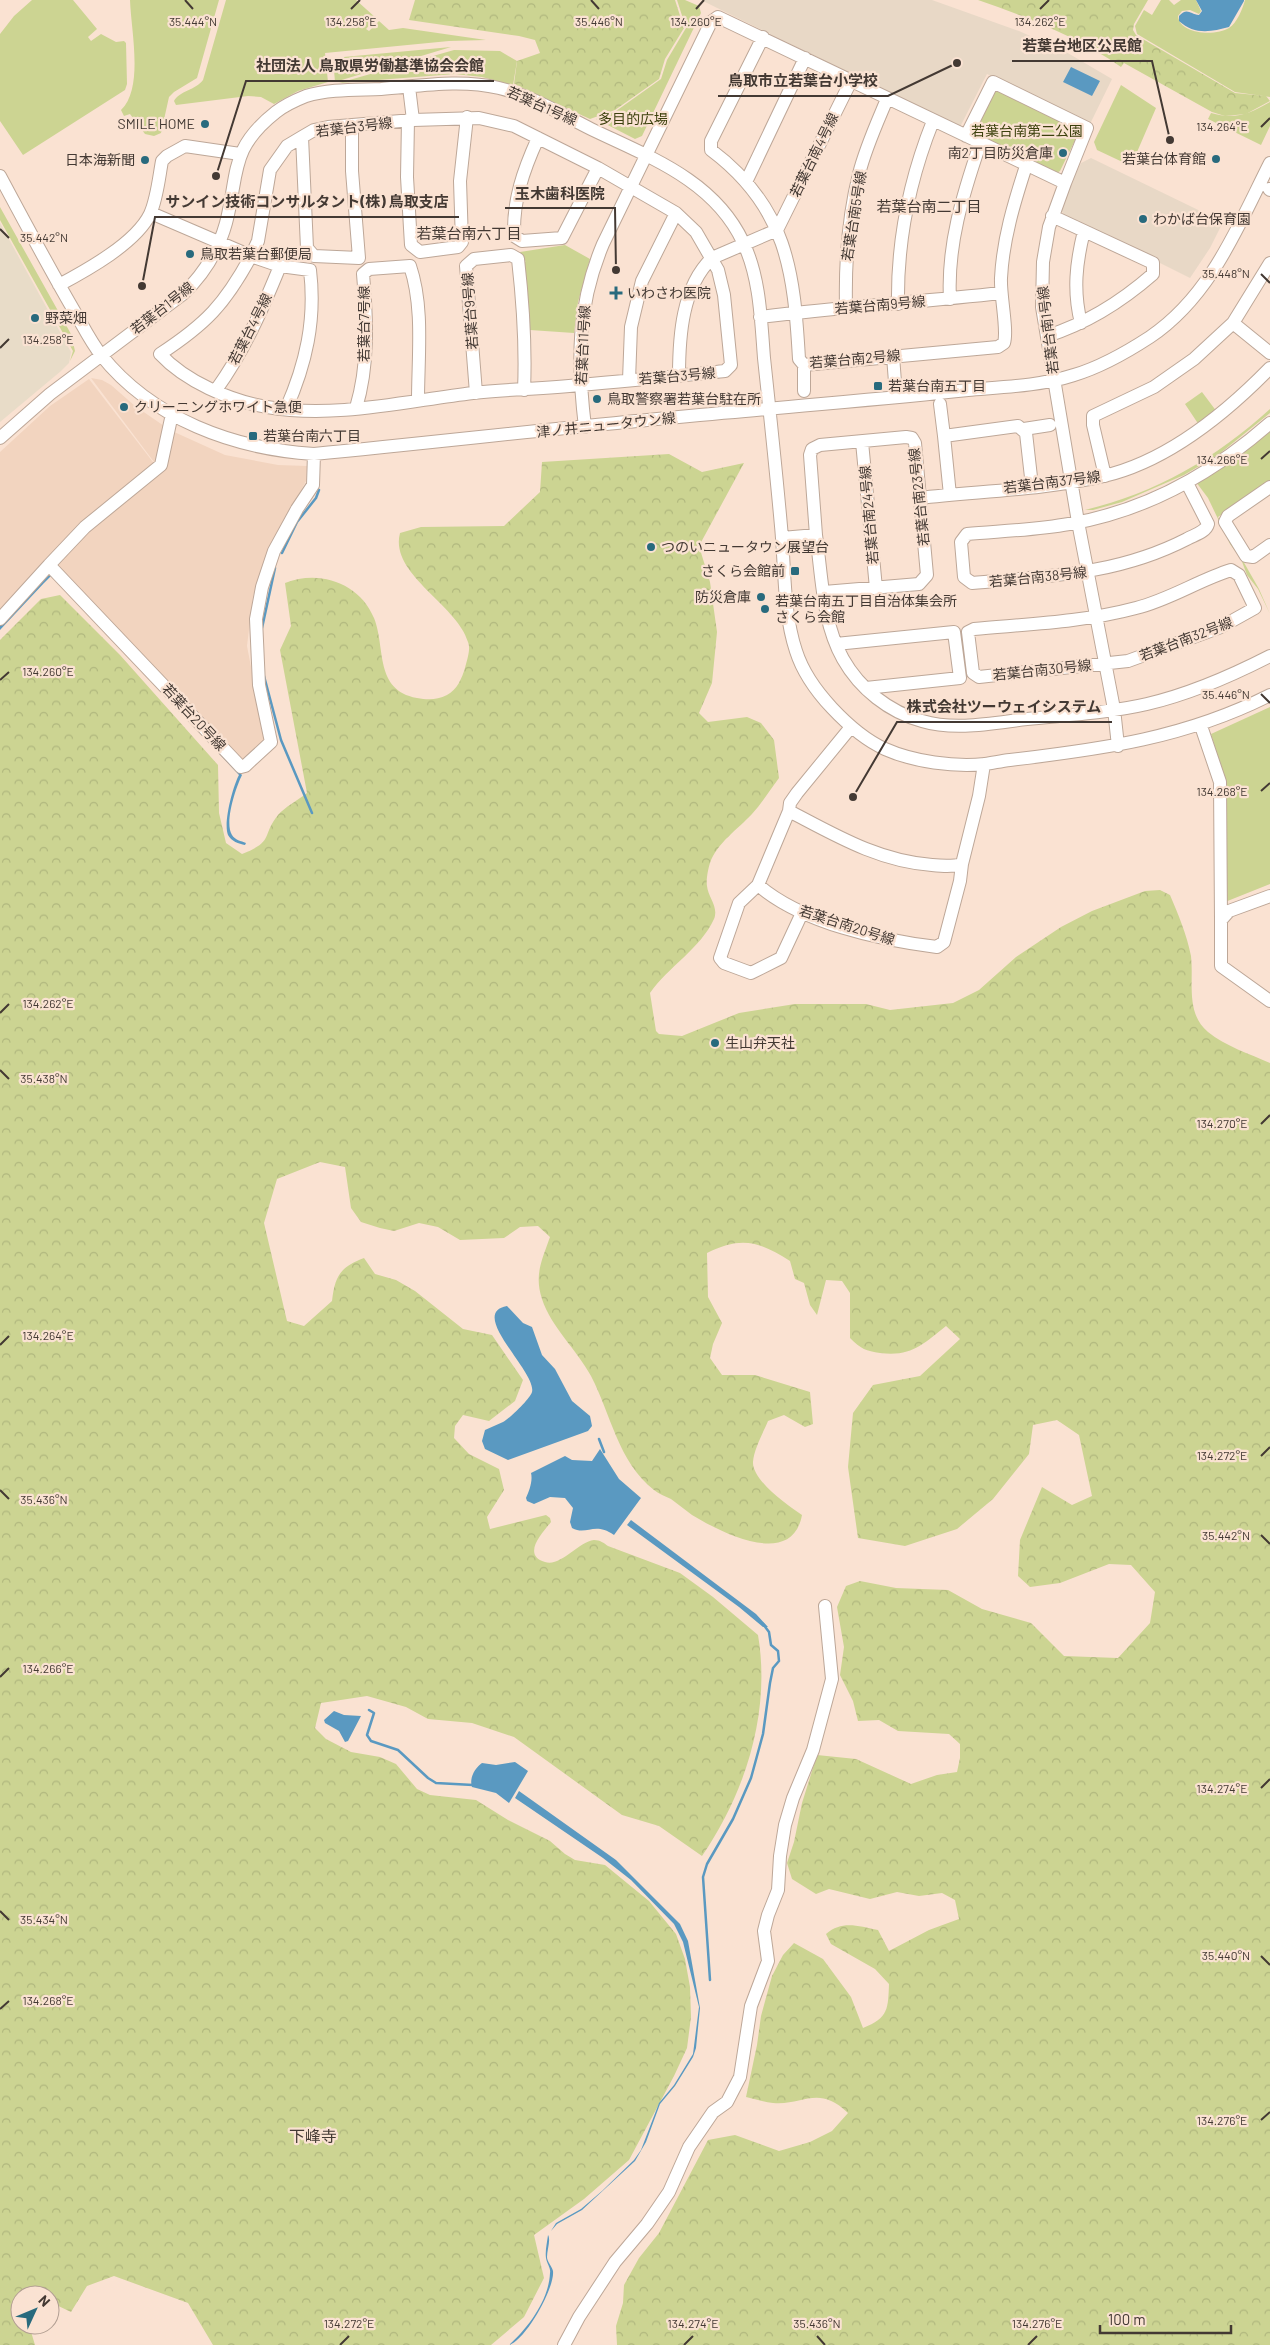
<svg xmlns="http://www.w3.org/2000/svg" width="1270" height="2345" viewBox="0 0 1270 2345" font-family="Barlow,'Noto Sans JP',sans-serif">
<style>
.commercial{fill:#e8dcc8}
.built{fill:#f2d4bf}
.education{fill:#e8d8c6}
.green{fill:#ccd492}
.forest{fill:url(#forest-crowns)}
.water{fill:#5a99c1}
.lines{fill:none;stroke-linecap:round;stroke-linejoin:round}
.stream{stroke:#5a99c1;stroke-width:2.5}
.minor-casing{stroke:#bda798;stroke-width:14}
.minor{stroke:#fff;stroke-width:12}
.ticks{fill:none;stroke:#433933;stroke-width:2}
.poi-dot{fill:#286a7d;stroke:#fae2d2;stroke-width:2}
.labels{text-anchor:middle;stroke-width:4.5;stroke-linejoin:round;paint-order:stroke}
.street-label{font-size:14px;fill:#433933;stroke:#fae2d2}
.park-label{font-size:14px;fill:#3c400d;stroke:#fae2d2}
.poi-label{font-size:14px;fill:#433933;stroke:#fae2d2;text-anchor:start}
.neighbourhood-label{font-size:15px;fill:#433933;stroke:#fae2d2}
.quarter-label{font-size:16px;fill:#433933;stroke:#fae2d2}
.ticks-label{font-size:12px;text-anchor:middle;fill:#433933;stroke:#fae2d2;stroke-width:4.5;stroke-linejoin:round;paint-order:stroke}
.leader{fill:none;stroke:#433933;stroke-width:2}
.callout-dot{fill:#433933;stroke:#fae2d2;stroke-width:2}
.callout-label{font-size:15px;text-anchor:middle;font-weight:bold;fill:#433933;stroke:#fae2d2;stroke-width:4.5;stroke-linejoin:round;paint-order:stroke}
</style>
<defs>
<pattern id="forest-crowns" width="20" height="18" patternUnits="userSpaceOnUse" patternTransform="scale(1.25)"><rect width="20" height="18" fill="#ccd492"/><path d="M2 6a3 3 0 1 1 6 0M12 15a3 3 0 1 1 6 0" fill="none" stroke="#b0b77e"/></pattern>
</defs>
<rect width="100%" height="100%" fill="#fae2d2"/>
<path class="commercial" d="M0 223 71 352 69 363 61 371 0 422Z"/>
<path class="built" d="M91 378 102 380 111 385 135 406 167 428 157 466Z
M89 379 156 466 0 613V452L50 406Z
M172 431 225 455 278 465 307 466 306 481 268 551 253 596 247 646 265 740 244 762 58 569 57 562 83 533 161 469Z"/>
<path class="education" d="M701 0H932L1019 31 1066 52 1112 79 1090 124 987 74 960 127Z
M1091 158 1223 222 1210 248 1190 278 1064 215 1061 210 1069 187 1081 163Z"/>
<path class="green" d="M32 0H73L97 29 88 37 91 41 101 34 116 42 124 41 126 43 127 84 125 90 23 155 0 121V34L14 16Z
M130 0H219L197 78 174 92 169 97 161 133 154 136 145 134 130 114 124 116 121 110C144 88 131 31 130 0Z
M226 0H356L376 18 366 29 369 31 379 21 389 30 403 28 486 40 449 41 325 53 328 82 298 91 274 104 261 97 248 96 176 105 174 101C179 91 196 90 203 80Z
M677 0H685L699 6 701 13 642 136 635 139 596 119 616 111 661 79 667 60 686 28Z
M1161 0H1169L1174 5 1181 0H1196L1201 11 1199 14 1190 10 1182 11 1178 16C1180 35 1216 36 1229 28 1237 23 1243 8 1245 0H1270V97L1235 92 1137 34 1135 26 1144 10 1152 15Z
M451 47 335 82 333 58Z
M454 50 500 51 517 61 513 85 482 77 455 74 339 83Z
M1121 85 1156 108 1131 166 1097 150 1094 142Z
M999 88 1081 128 1060 171 1055 174 976 135 974 129 993 90Z
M1270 102V126L1261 145 1208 119 1211 113C1235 120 1249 114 1270 102Z
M0 207 71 334 75 351 70 361 73 351 0 220Z
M565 245 590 259 578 302 574 333 530 330 522 263 526 261 521 260 520 252Z
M1202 392 1217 412 1199 425 1185 404Z
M1270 409V413L1218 455 1184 475 1122 502 1093 510H1085C1156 493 1216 458 1270 409Z
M1270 428V481L1218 517 1259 589 1270 614 1258 589 1247 575 1241 559 1230 544 1208 498 1196 482Z
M1270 707V884L1225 902 1226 784 1211 734Z"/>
<path class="forest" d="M415 0H675L684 28 665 59 659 79 615 110 590 119 514 84 517 61 540 53 535 40 519 36 409 20Z
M978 0H1148L1134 24 1133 30 1136 35 1235 93 1266 96 1270 101 1246 114 1225 116 1212 112 1124 63 1121 67C1078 37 1027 17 978 0Z
M669 454 702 472 744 463 699 546 710 582 717 632 712 683 699 713 708 722 747 717 761 723 774 740 779 778C770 790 762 803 752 814 738 829 717 843 710 863 708 869 706 880 707 886 708 897 719 907 714 919 701 948 668 967 650 993L656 1031 659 1034 682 1036 739 1013 795 1004H866L890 1010 953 1003 979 990 1016 957 1061 927 1092 911 1145 891 1160 890 1170 895C1178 914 1187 935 1191 956 1194 981 1185 1013 1208 1032 1225 1046 1250 1054 1270 1063V2345H617L616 2326 623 2303 624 2285 639 2258 659 2233 708 2140 735 2135 779 2151 810 2142 832 2131 848 2113C818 2084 803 2106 773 2103 764 2102 755 2099 746 2097L757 2045 761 2016 772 1976 783 1955 794 1943 823 1959 851 1997 863 2028C889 2018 888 2008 889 1984L875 1969 831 1944 826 1934C842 1920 858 1926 878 1930L889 1951 929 1930 959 1919 955 1900 942 1893 919 1896 897 1892 870 1899 829 1889 816 1894 792 1879 787 1863 794 1842 802 1803 817 1755 856 1759 911 1784 937 1775 957 1772 960 1758V1744L949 1734 898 1731 879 1720 858 1721 853 1701 840 1675 844 1647 837 1607 846 1586 860 1581 896 1588 948 1590 982 1609 1031 1623 1064 1656 1118 1658 1150 1623 1155 1592 1131 1565 1109 1564 1060 1583 1030 1587 1018 1576 1020 1540 1042 1487 1072 1505 1092 1496 1079 1435 1057 1420 1033 1425 1029 1454 993 1499 957 1529 905 1546 858 1538 848 1467 853 1413 873 1385 920 1376 960 1339 946 1326C923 1344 912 1357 880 1353 866 1351 861 1349 850 1338V1293L842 1281 826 1280 817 1315 810 1305 804 1283 795 1279 790 1261C759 1241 741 1236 707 1253L708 1297 722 1323 713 1344 710 1358 722 1375H755L810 1392 813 1424 805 1427 784 1415 768 1421C763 1433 754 1449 753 1462 752 1480 788 1506 802 1515 792 1569 722 1533 692 1515 685 1510 678 1504 671 1499 665 1496 659 1494 654 1490 618 1462 611 1414 591 1376 577 1350 551 1327 542 1299 534 1275 542 1260 550 1237L538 1226 520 1227 504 1238 460 1240 438 1227 419 1223 394 1231 380 1228 361 1222 351 1208 345 1167 320 1162 277 1179 264 1223 287 1321 304 1326 332 1301C335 1276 340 1267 364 1258L375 1274 396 1280 415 1291 463 1329 492 1335 523 1380 515 1401 489 1421 463 1415 455 1426 454 1438 469 1454 499 1469 504 1490 487 1517 490 1529 546 1515 550 1518 551 1522C543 1532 521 1555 545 1562 561 1567 578 1542 594 1540 600 1540 604 1543 608 1546L680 1573 713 1597 758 1635C771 1711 746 1792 702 1856L659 1826 622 1815 514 1737 472 1723 428 1719 406 1707 367 1696 321 1703 315 1728 326 1739 351 1752 380 1757 396 1764 417 1789 430 1795 476 1800 508 1820 550 1841 565 1854 575 1860 605 1865 649 1901 676 1934 685 1959 690 1987 691 2017 687 2048 674 2076 629 2160 584 2199 534 2235 544 2278 524 2317 491 2345H213L188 2303 114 2276 87 2286 71 2312 50 2302V2295H20V2325H29L35 2345H0V640L41 599 60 595 120 655 218 765 219 813 226 843 242 854C275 841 261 836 278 815 285 807 298 800 307 793L280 650 291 626 285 583C319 569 360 583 374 618 386 648 374 690 417 698 428 700 437 700 447 695 457 690 462 678 465 668 467 660 471 649 468 642 458 605 389 574 400 533L421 527 504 526 540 492 542 462Z"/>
<path class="water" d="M1196 0H1244V1L1229 27C1211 32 1194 35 1179 21V16C1187 7 1190 14 1199 15L1202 11Z
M1071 67 1100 81 1092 96 1063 82Z
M51 573 242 775C236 787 224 823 232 835 235 840 241 841 246 843L245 845C239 844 231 841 228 835 223 823 233 786 239 775L54 577 51 576 44 583 0 630V626Z
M507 1306 523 1323 532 1327 542 1355 555 1369 572 1401 590 1416 592 1426 588 1431 508 1460 485 1449 482 1441 485 1430C491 1427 497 1425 503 1422 509 1419 530 1399 532 1392 537 1372 467 1313 507 1306Z
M600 1449 619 1479 641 1498 614 1535C594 1521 587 1536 572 1528L570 1522 573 1508 565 1498 550 1497 534 1504 527 1501 526 1498C529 1491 533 1481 531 1473L565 1456 572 1460 592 1461Z
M631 1520 756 1614 768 1627H763L739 1607 627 1525Z
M334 1711 344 1715 361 1716 348 1741 345 1742 339 1731 325 1723 324 1720Z
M515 1762 528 1771 509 1803 496 1793 472 1787C469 1778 475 1768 482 1763L496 1765Z
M519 1791 616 1860 680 1924 688 1941 700 2008 696 2048 693 2057 675 2086 660 2104 646 2142 635 2161 582 2210 557 2224 551 2231 556 2223 581 2209 602 2191 634 2160 641 2150 659 2103 674 2085 693 2054 699 2007 683 1942 674 1924 631 1880 603 1858 515 1798Z
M548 2235C551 2240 547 2250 547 2257 547 2262 552 2266 553 2271 555 2288 525 2341 509 2345 528 2328 549 2300 550 2273 551 2268 547 2264 546 2258 545 2251 547 2243 548 2235Z"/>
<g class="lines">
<path class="stream" d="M282 553 297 522 316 498 319 490
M262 628 275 568
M264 676 281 740 312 813
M599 1439 604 1452
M369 1710 374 1713 367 1735 371 1741 398 1750 428 1778 436 1783 473 1785
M710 1980 703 1877 707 1864 733 1819 751 1778 763 1734 770 1683 773 1668 779 1661 778 1651 771 1645 769 1632 763 1624"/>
<g class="minor-casing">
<path id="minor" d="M763 37 711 141V150C787 207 794 271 799 359L804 365 998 347 1004 343C1008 330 1000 295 1001 278 1003 239 1014 203 1026 166
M409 87 413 120
M408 120 407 177 411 245 420 252 458 247 462 242 460 181 467 117
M966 136 993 82 1087 128 1065 183
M302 137 307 248 314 256 359 258 352 171V126
M538 138C523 171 513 200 514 236L522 241 562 238 598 168
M0 176C24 221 48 266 73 309 82 324 90 341 101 355 152 419 234 449 314 454 458 440 601 423 745 411 819 404 894 398 968 390 1003 387 1040 386 1074 375 1101 367 1127 352 1150 337 1211 296 1238 226 1270 163
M746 182 805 58
M1269 189 1270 190
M151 213 251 256C225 304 206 324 160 354 185 381 230 401 267 407 334 419 406 401 473 393 508 389 544 389 579 385 628 381 676 376 725 371L731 365 724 295 718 270 696 232 676 213 598 168 514 126 479 118 413 120 328 127 314 130 302 137 287 146 270 170 258 241 251 256 280 266 310 270C316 320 306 364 286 409
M59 285C87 270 136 243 150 214 157 199 159 177 162 161L167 156 185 146 240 154
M950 299C947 245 963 194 980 144
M898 304C897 240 909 181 933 121
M846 307C845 262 848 218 859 174 865 149 877 123 887 99
M760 317C840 307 921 302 1001 293
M1081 323C1073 291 1076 263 1084 231
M1233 323 1270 353
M1047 336C1088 323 1121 302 1153 274V263L1052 216
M893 356 895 382
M804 365V391
M679 376C679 336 682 287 712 258L777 230 851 81
M629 380 631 327 642 281 676 213
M216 390C244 351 262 310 280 266
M476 393 466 266 474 259 511 255 518 259C523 303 526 345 524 390
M940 404 944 436
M356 408C369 365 367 319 363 274L369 269 410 266C424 307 418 357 418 400
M172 414 161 465 85 527 49 565 241 767 245 766 271 742 259 685 256 619 262 587 274 551 297 509 313 485 314 454
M585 427C577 361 577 306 603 244L711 22 718 17 1065 183 1049 227 1043 262 1042 307 1078 522 1114 709 1118 746
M1024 429 1050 425
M0 438 50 394 183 294C204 274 218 252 226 223 239 173 229 149 276 112 285 105 296 100 306 96 329 89 357 90 381 89 421 86 460 79 499 88 532 96 561 114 591 129 649 157 714 180 743 242 760 277 761 320 764 358 770 414 776 470 781 526 785 567 783 612 796 651 803 673 817 692 832 708 847 724 865 740 885 749 914 762 954 767 985 764 993 763 1001 761 1010 760 1103 749 1185 738 1270 695
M862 442 876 588
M1105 476 1093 425V416L1154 387 1194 359 1233 323 1270 263
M1187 483 1208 524C1206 532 1194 535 1187 539 1117 575 1049 576 972 583L964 577 961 542 967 534C1001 531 1036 530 1069 524 1146 511 1212 474 1270 423
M1270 487 1228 516 1225 522 1246 556 1253 557 1270 545
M950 495 944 436 1018 426 1026 433 1032 486
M919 498C980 491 1044 490 1104 476 1168 461 1225 414 1270 368
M816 535 810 455 812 449 820 445 906 437 912 438 915 443 927 575 919 584 824 592
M782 538 816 535C822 576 822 622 843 659 860 689 889 712 922 721 955 731 993 723 1027 719 1067 715 1108 713 1147 704 1190 694 1231 676 1270 656
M1231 570 1239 575 1255 608 1221 627 1128 661 979 677 973 673 968 632 974 629C1028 624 1084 622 1136 608 1169 600 1199 580 1231 570Z
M0 619 49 565
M836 644 954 632 960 678 866 688
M1201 726 1220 782 1221 920
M789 811 790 803 797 793 851 727
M962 864 960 881 944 942 937 947C880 940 802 923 758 885L789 811C835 835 878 861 932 865 942 866 952 867 962 864L979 796 984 764
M758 885 739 903 720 958 724 963 751 973 781 958 802 913
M1270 896 1229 911 1221 920V966L1270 1001
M564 2345 579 2317 615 2262 647 2224 669 2192 689 2147 713 2112 727 2102 740 2077 751 2006 768 1961 764 1931 768 1915 778 1890 780 1856 785 1825 793 1798 813 1750 832 1679 825 1606"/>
</g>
<use href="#minor" class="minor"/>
</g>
<path class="ticks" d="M185 0 193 9M591 0 599 9M351 9 360 0M696 9 704 0M1040 9 1049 0M1261 127 1270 118M0 229 9 238M1261 274 1270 283M0 348 9 339M1261 459 1270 451M0 680 9 672M1261 694 1270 703M1261 791 1270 783M0 1013 9 1004M0 1070 9 1079M1261 1124 1270 1115M0 1345 9 1336M1261 1456 1270 1447M0 1490 9 1499M1261 1535 1270 1544M0 1677 9 1668M1261 1788 1270 1779M0 1911 9 1920M1261 1956 1270 1965M0 2009 9 2001M1261 2120 1270 2112M817 2336 825 2345M340 2345 349 2336M684 2345 693 2336M1028 2345 1037 2336"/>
<g class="poi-dot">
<circle cx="205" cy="124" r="5"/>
<circle cx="1063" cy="153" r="5"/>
<circle cx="1216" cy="159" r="5"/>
<circle cx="145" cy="160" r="5"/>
<circle cx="1143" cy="219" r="5"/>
<circle cx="190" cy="254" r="5"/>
<path d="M613.5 285.5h5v5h5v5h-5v5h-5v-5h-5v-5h5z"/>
<circle cx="35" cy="318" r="5"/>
<rect x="873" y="381" width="10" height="10" rx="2.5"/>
<circle cx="597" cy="399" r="5"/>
<circle cx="124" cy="407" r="5"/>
<rect x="248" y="431" width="10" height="10" rx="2.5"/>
<circle cx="651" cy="547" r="5"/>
<rect x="790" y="566" width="10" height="10" rx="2.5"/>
<circle cx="761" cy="597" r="5"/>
<circle cx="765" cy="609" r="5"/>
<circle cx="715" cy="1043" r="5"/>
</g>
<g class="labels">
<g class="street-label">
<text transform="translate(542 106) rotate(24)" y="5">若葉台1号線</text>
<text transform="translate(354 127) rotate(-7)" y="5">若葉台3号線</text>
<text transform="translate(814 155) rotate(-64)" y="5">若葉台南4号線</text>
<text transform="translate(854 216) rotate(-81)" y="5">若葉台南5号線</text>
<text transform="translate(880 305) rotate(-5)" y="5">若葉台南9号線</text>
<text transform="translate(162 308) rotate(-38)" y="5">若葉台1号線</text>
<text transform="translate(470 311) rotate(-94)" y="5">若葉台9号線</text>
<text transform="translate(364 324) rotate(-90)" y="5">若葉台7号線</text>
<text transform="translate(250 329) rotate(-63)" y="5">若葉台4号線</text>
<text transform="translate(1048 330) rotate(-97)" y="5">若葉台南1号線</text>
<text transform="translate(583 345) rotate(-87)" y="5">若葉台11号線</text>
<text transform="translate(855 359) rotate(-5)" y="5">若葉台南2号線</text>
<text transform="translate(677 376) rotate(-5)" y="5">若葉台3号線</text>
<text transform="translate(606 425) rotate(-6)" y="5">津ノ井ニュータウン線</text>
<text transform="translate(1052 482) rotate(-7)" y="5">若葉台南37号線</text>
<text transform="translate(919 497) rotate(-96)" y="5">若葉台南23号線</text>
<text transform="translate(869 515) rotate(-95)" y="5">若葉台南24号線</text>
<text transform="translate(1038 577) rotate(-6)" y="5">若葉台南38号線</text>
<text transform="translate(1186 639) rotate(-21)" y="5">若葉台南32号線</text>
<text transform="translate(1042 670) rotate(-6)" y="5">若葉台南30号線</text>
<text transform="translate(194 717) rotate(47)" y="5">若葉台20号線</text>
<text transform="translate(847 925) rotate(18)" y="5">若葉台南20号線</text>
</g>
<g class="park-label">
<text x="633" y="124">多目的広場</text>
<text x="1027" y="136">若葉台南第二公園</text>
</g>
<g class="poi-label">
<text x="195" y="129" text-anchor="end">SMILE HOME</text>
<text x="1053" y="158" text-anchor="end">南2丁目防災倉庫</text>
<text x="1206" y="164" text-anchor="end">若葉台体育館</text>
<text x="135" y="165" text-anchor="end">日本海新聞</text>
<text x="1153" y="224">わかば台保育園</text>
<text x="200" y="259">鳥取若葉台郵便局</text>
<text x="627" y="298">いわさわ医院</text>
<text x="45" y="323">野菜畑</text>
<text x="888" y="391">若葉台南五丁目</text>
<text x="607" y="404">鳥取警察署若葉台駐在所</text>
<text x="134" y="412">クリーニングホワイト急便</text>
<text x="263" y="441">若葉台南六丁目</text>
<text x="661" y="552">つのいニュータウン展望台</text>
<text x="785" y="576" text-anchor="end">さくら会館前</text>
<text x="751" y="602" text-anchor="end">防災倉庫</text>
<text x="775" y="606">若葉台南五丁目自治体集会所<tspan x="775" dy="16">さくら会館</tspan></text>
<text x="725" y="1048">生山弁天社</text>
</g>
<g class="neighbourhood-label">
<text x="929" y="212">若葉台南二丁目</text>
<text x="469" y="239">若葉台南六丁目</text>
</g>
<g class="quarter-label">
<text x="313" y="2142">下峰寺</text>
</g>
</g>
<g class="ticks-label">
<text x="351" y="26">134.258°E</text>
<text x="696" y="26">134.260°E</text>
<text x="1040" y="26">134.262°E</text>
<text x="193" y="26">35.444°N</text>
<text x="599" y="26">35.446°N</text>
<text x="1222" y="131">134.264°E</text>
<text x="44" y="242">35.442°N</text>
<text x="1226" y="278">35.448°N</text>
<text x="48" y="344">134.258°E</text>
<text x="1222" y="464">134.266°E</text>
<text x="48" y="676">134.260°E</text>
<text x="1226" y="699">35.446°N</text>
<text x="1222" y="796">134.268°E</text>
<text x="48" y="1008">134.262°E</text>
<text x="44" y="1083">35.438°N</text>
<text x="1222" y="1128">134.270°E</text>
<text x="48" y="1340">134.264°E</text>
<text x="1222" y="1460">134.272°E</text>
<text x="44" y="1504">35.436°N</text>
<text x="1226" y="1540">35.442°N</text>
<text x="48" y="1673">134.266°E</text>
<text x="1222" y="1793">134.274°E</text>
<text x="44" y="1924">35.434°N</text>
<text x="1226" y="1960">35.440°N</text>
<text x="48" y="2005">134.268°E</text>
<text x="1222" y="2125">134.276°E</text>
<text x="817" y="2328">35.436°N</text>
<text x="349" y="2328">134.272°E</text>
<text x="693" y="2328">134.274°E</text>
<text x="1037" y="2328">134.276°E</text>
</g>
<path class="leader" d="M1170 140L1152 61H1012M216 176L246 81H494M957 63L888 96H718M616 270L615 208H505M142 286L155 217H459M853 797L897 722H1112"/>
<g class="callout-dot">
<circle cx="1170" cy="140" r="5"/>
<circle cx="216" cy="176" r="5"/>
<circle cx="957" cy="63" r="5"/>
<circle cx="616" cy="270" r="5"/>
<circle cx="142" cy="286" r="5"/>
<circle cx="853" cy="797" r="5"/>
</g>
<g class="callout-label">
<text x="1082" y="51">若葉台地区公民館</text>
<text x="370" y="71">社団法人 鳥取県労働基準協会会館</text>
<text x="803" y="86">鳥取市立若葉台小学校</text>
<text x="560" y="199">玉木歯科医院</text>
<text x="307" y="207">サンイン技術コンサルタント(株) 鳥取支店</text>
<text x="1004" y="712">株式会社ツーウェイシステム</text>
</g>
<g transform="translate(35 2310) rotate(46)"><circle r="24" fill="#fae2d2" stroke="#b19e92"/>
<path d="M0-4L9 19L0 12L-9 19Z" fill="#286a7d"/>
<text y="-8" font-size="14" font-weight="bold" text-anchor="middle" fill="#433933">N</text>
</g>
<path d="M1100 2325v8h131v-8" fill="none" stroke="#433933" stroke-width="2.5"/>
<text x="1108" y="2325" font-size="15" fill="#433933" stroke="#fae2d2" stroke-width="4" paint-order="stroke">100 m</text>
</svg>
